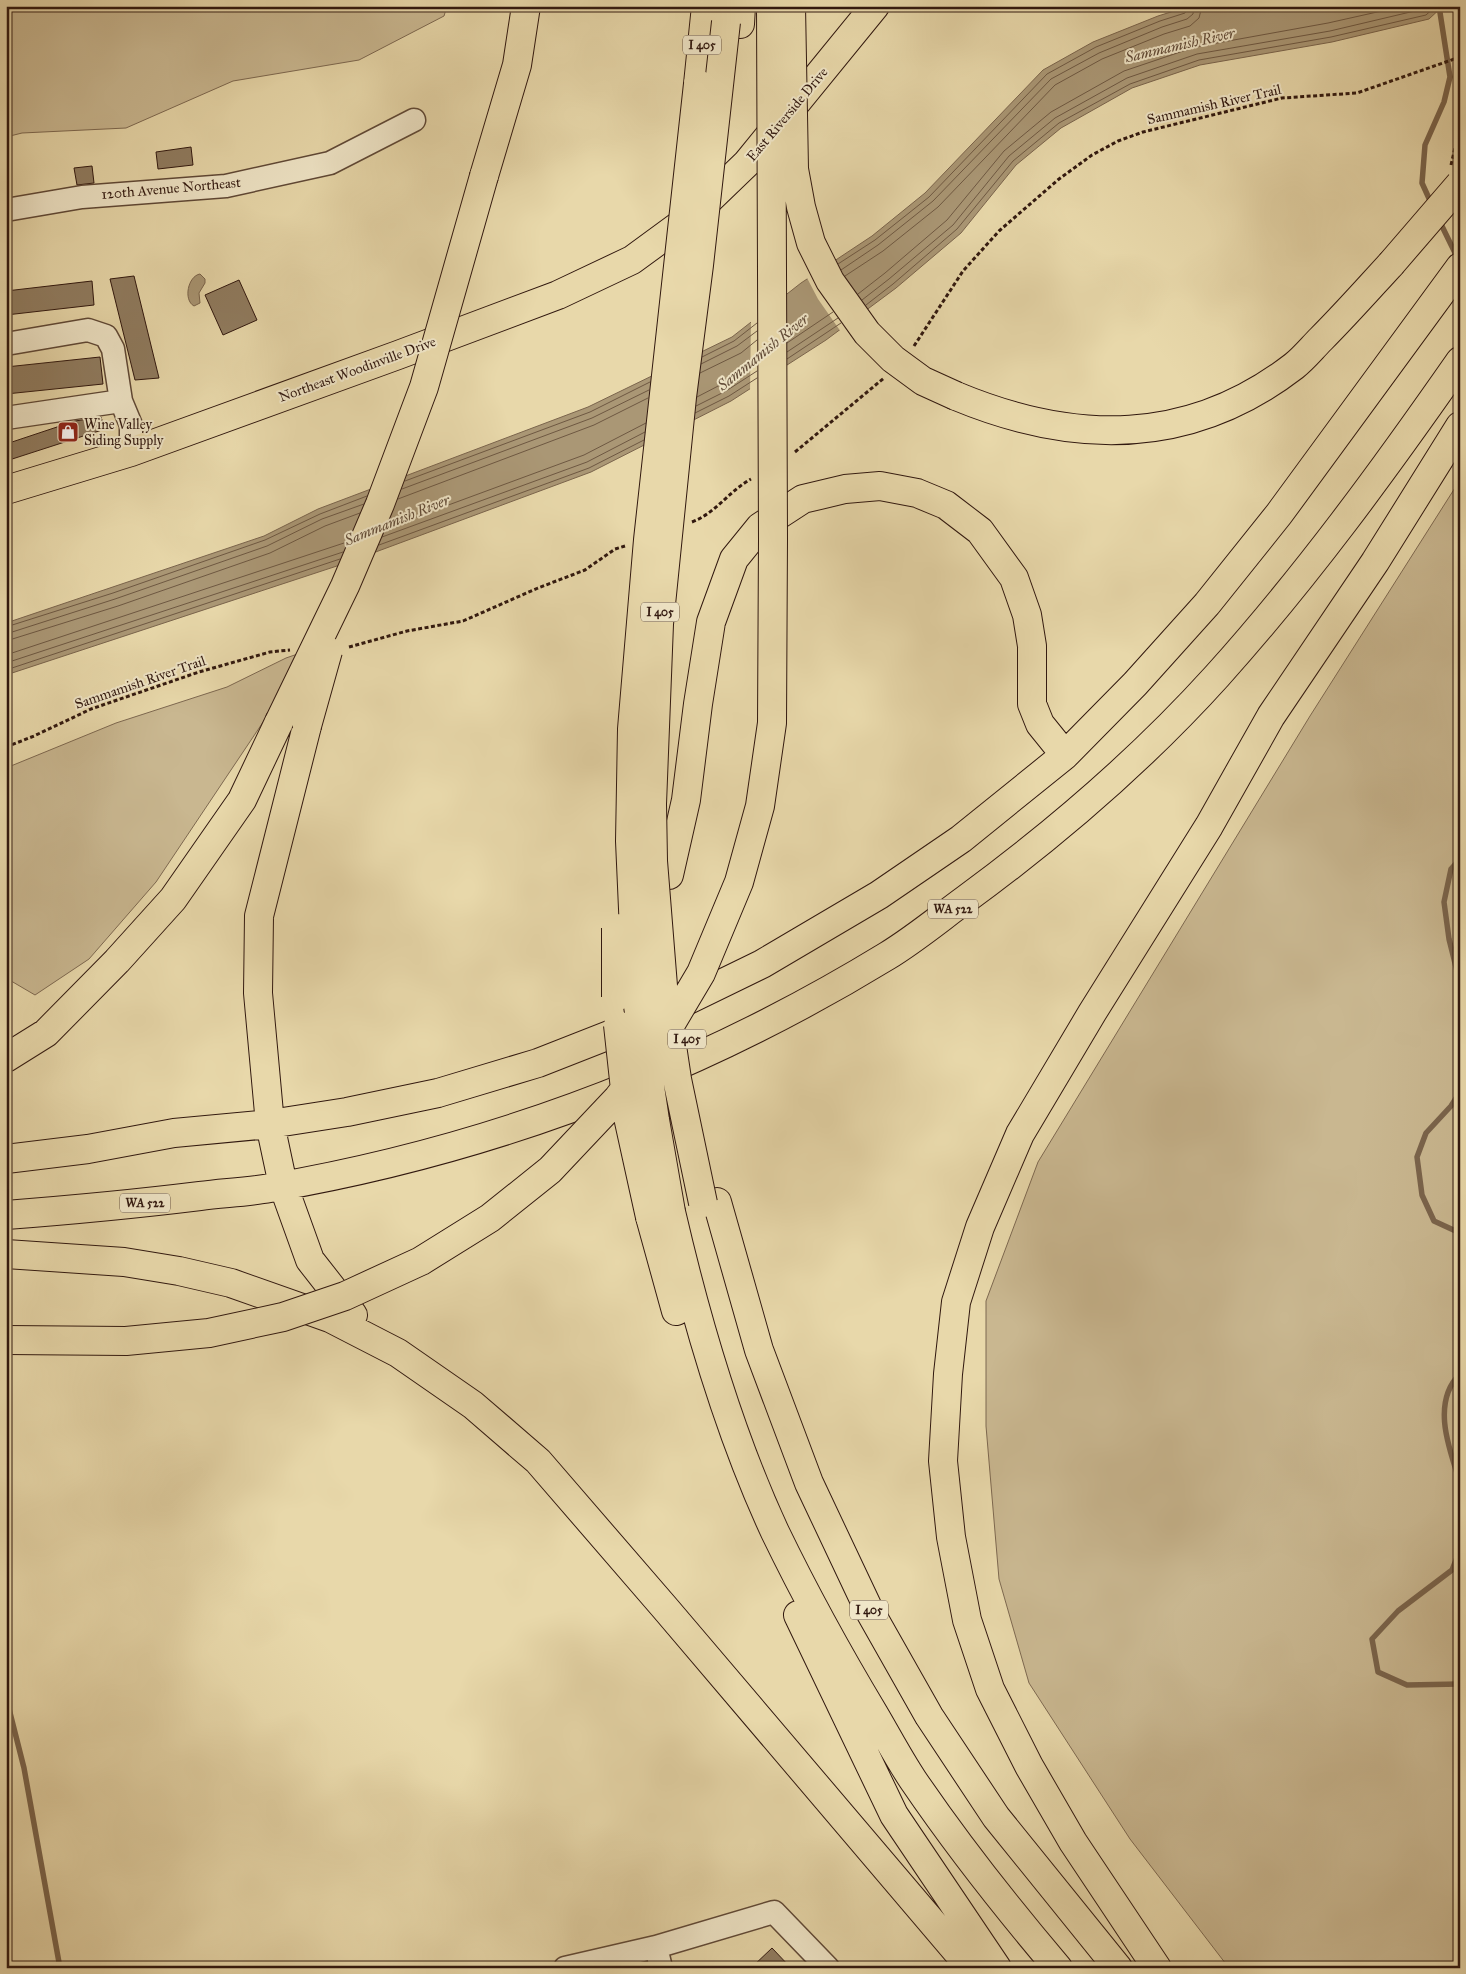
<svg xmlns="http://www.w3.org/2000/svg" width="1466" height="1974" viewBox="0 0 1466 1974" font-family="'IM FELL Great Primer',serif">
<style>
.green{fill:#c9b790;stroke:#7d6850}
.water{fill:#aa9775;stroke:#7a644c}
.pier{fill:#e8d8aa}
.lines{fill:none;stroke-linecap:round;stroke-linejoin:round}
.shore{stroke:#6e5842;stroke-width:1}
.stream{stroke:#7a644c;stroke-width:5.5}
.building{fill:#907c60;stroke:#31180f}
.minor-casing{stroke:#5f4836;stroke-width:25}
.major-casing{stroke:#31180f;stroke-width:30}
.highway-casing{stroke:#31180f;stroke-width:30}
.path{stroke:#31180f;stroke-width:3;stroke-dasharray:4 2.5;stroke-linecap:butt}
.minor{stroke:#f0e6c8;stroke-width:22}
.major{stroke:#e8d8aa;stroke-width:28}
.highway{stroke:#e8d8aa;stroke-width:28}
.highway-bridge-casing{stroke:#31180f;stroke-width:30;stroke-linecap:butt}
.highway-bridge{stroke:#e8d8aa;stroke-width:28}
.labels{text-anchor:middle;stroke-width:4;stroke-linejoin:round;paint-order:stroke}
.shield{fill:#f0e6c8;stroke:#6a5646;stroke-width:1}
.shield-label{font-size:12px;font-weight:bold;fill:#31180f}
.street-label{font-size:14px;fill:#31180f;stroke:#f0e6c8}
.poi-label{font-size:14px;fill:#31180f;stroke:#f0e6c8;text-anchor:start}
.water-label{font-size:15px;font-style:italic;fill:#614b38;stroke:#f0e6c8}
</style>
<rect width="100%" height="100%" fill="#e8d8aa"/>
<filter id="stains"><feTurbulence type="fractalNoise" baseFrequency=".004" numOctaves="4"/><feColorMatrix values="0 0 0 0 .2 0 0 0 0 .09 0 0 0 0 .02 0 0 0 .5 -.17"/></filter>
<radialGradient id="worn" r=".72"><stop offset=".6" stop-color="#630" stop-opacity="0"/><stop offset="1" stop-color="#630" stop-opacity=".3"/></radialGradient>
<path class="green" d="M6 6H447L444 16 359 60 233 81 126 128 22 133 6 137Z
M1460 480V1968H1229L1130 1839 1029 1683 999 1579 986 1426V1301L1038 1162 1310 716Z
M312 649 156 882 89 959 35 995 6 978V768L116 723 227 687 286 658Z"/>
<path class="water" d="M1190 6H1443L1429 19 1332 42 1200 65 1132 88 1061 128 1016 165 961 233 896 288 826 340 731 401 591 472 346 563 6 675V623L264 536 318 509 588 407 732 337 801 283 872 236 925 193 1043 70 1093 42 1158 16Z
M200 274 205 279V283L199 293 200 303 194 306C183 300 188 276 200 274Z"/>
<path class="pier" d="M833 258 868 313 841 332 818 299 806 276Z
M781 295 780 373 750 392 751 319Z"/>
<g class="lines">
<path class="shore" d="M838 264 875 240 929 197 1047 74 1096 47 1160 21 1185 13 1188 6
M841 270 878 245 933 201 1051 79 1099 53 1162 27 1187 19 1193 14 1194 6
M845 276 883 251 938 207 1055 85 1102 59 1164 34 1190 26 1199 18 1202 6
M858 294 885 273 947 220 1004 151 1051 112 1124 71 1195 47 1328 23 1404 6
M862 300 889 279 953 225 1009 156 1055 118 1127 78 1197 54 1330 31 1423 9 1427 6
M866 305 893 284 957 229 1013 161 1059 123 1130 84 1199 60 1331 37 1426 15 1436 6
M787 343 833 312
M787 352 838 318
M702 357 734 341 757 323
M787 359 841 323
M701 364 737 346 757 331
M700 373 741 353 757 340
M697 397 722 384 757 362
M696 406 726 391 757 371
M695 413 729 396 757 378
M405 481 590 412 650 382
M402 489 592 418 649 390
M398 499 594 425 648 398
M386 528 584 455 646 423
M382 537 587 462 645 432
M379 545 589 468 644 440
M6 627 113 593 265 540 320 514 367 496
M6 634 115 599 267 546 322 519 364 504
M6 641 118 606 270 553 325 526 360 513
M6 655 347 542
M6 663 343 552
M6 670 340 559"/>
<path class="stream" d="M1432 205 1422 183 1425 145 1444 102 1450 77 1439 6
M1439 220 1458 259
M1460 859 1451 869 1444 902 1449 939 1460 983
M1460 1092 1451 1106 1426 1133 1417 1157 1422 1195 1434 1221 1460 1233
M1460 1374C1431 1402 1449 1449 1460 1482
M1460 1550 1452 1570 1398 1611 1372 1639 1378 1672 1407 1685 1460 1684
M6 1697 24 1768 60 1968"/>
</g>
<path class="building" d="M191 147 193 165 158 169 156 152Z
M92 166 94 183 77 185 74 168Z
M134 276 159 378 135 380 110 279Z
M239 280 257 320 223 335 205 295Z
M92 281 94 305 6 315V291Z
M100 357 103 384 6 394V367Z
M101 417 105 429 6 461V444L75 421Z
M772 1948 791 1968H751Z"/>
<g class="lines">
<g class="minor-casing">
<path id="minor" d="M6 210 82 197 226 186 330 163 414 120
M6 344 88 330 106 336 113 349 121 401
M6 418 121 401 131 425V452
M656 1947 661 1968
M565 1968 656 1947 774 1912 828 1968"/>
</g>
<g class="major-casing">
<path id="major" d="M6 490 131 452 398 355 558 295 632 260 692 216 747 163 875 6"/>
</g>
<g class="highway-casing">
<path id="highway" d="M740 24 741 6
M698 84 706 6
M484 176 517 65 526 6
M956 396C1074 445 1189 447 1294 366 1304 358 1312 348 1321 339 1345 315 1368 289 1391 264
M307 726 259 916 258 993 270 1124 283 1185 310 1260 353 1315
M669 875 686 800 698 704 711 622 734 559 760 527 803 499 845 489 880 486 917 493 946 505 980 531 1014 578 1027 615 1032 646V704L1040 724 1065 755
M6 1058 46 1033 117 961 173 899 242 800 279 722
M6 1159 88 1149 174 1133 270 1124 347 1112 438 1093 538 1063 645 1021 762 964 879 895 961 839 1065 755 1135 684 1207 604 1279 514 1460 267
M717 1202 759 1350 809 1483 869 1610 929 1716 996 1817 1118 1968
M671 1212C696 1320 728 1431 775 1532 805 1594 838 1654 874 1714 887 1736 899 1759 913 1780 958 1846 1007 1908 1058 1968
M6 1215C71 1210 135 1204 200 1196 223 1193 247 1192 270 1188 490 1150 697 1072 887 956 915 939 940 918 966 899 1056 833 1142 759 1217 676 1306 577 1384 470 1460 361
M650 1217 676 1311
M6 1254 124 1262 179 1271 231 1283 330 1318 398 1353 473 1405 538 1461 665 1608 971 1968
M798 1615 894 1815 997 1968
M1157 1968 1073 1842 1029 1766 990 1689 967 1620 951 1537 943 1461 948 1374 956 1302 980 1227 1020 1134 1092 1013 1209 826 1271 716 1375 562 1460 426"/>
</g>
<path class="path" d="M1451 165 1460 126
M914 346 963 271 999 231 1059 179 1092 155 1118 141 1143 132 1282 98 1357 93 1460 57
M795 452 884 378
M692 522C716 513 729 491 751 479
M349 647 407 631 463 621 538 588 585 570 615 549 625 546
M6 747 34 736 91 709 199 672 270 652 290 650"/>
<use href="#minor" class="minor"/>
<use href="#major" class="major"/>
<use href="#highway" class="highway"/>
<g class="highway-bridge-casing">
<path id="highway-bridge" d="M791 6 794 169 801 207 811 243 830 281 867 333 893 359 923 381 956 396
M1391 264 1460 184
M279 722 345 586 380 504 424 387 484 176
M307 726 328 651
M616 997V928
M618 1025 628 1117 650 1217
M703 1203 677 1079 663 986 653 861 652 804 659 624 682 397 699 265 726 22
M671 1212 655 1120 637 999 630 841 632 729 648 540 698 84
M6 1340 126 1341 209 1333 283 1317 345 1296 421 1261 490 1218 550 1170 618 1098 659 1044 701 973 739 882 760 806 772 723 773 539 771 6"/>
</g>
<use href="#highway-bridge" class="highway-bridge"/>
</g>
<defs>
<g id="shop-square" transform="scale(1.125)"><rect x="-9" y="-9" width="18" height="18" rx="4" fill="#8f2418" stroke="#f0e6c8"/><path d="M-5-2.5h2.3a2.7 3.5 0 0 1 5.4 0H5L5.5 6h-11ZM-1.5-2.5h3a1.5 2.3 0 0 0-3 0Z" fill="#fff"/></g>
</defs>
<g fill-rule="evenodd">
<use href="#shop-square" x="68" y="432"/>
</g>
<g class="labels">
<g class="shield">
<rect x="683" y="35.5" width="38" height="19" rx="4"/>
<rect x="641" y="602.5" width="38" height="19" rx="4"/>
<rect x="928" y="899.5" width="50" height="19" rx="4"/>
<rect x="668" y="1029.5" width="38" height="19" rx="4"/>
<rect x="120" y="1193.5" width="50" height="19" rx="4"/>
<rect x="850" y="1600.5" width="38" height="19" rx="4"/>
</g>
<g class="shield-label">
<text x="702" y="49">I 405</text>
<text x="660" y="616">I 405</text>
<text x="953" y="913">WA 522</text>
<text x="687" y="1043">I 405</text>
<text x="145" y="1207">WA 522</text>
<text x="869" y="1614">I 405</text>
</g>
<g class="street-label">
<text transform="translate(1214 104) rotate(-13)" y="5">Sammamish River Trail</text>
<text transform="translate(787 114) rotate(-50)" y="5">East Riverside Drive</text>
<text transform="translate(171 188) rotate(-5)" y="5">120th Avenue Northeast</text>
<text transform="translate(357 369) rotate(-20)" y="5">Northeast Woodinville Drive</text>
<text transform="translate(140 682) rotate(-19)" y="5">Sammamish River Trail</text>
</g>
<g class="poi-label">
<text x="84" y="429">Wine Valley<tspan x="84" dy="16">Siding Supply</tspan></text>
</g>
<g class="water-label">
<text transform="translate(1180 45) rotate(-13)" y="5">Sammamish River</text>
<text transform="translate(763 352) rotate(-39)" y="5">Sammamish River</text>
<text transform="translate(397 520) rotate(-22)" y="5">Sammamish River</text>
</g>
</g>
<rect width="1466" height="1974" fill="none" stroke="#e8d8aa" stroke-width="25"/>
<rect x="8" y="8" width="1451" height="1959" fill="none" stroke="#31180f" stroke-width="2.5"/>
<rect x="12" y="12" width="1441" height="1949" fill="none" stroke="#31180f"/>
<rect width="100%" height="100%" filter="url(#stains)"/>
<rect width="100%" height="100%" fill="url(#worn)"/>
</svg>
